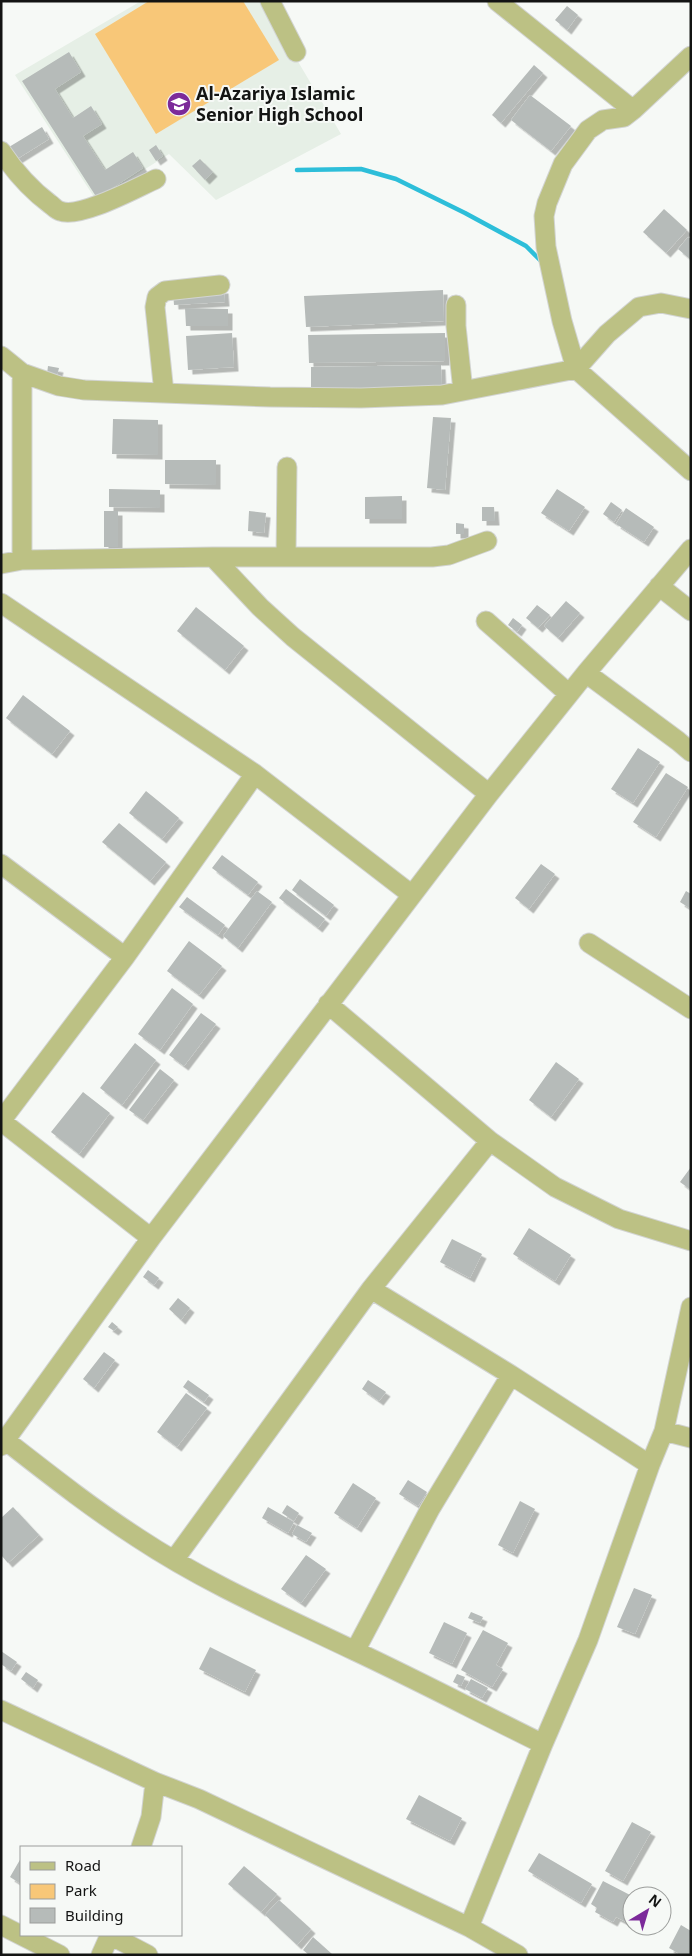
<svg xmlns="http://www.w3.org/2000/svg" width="692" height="1956" viewBox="0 0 692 1956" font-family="'Noto Sans',sans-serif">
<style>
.built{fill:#e6efe6}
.green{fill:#f8c778}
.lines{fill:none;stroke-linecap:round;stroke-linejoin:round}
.stream{stroke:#2dbed9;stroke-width:4.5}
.building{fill:#b6bbb9;filter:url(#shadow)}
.minor-casing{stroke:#d2d4d2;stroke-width:21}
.minor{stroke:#bcc184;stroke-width:19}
.labels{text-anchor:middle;stroke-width:4;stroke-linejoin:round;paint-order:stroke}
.poi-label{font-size:18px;font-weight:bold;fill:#131413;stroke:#f6f9f6;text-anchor:start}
</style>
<defs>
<filter id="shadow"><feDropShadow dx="4.5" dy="4.5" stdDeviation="0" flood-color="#0004"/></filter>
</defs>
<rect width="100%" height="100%" fill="#f6f9f6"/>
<path class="built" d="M141 1H262L341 134 216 200 169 154 96 200 15 75Z"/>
<path class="green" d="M149 1H243L279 60 156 134 95 34Z"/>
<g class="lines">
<path class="stream" d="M297 170 361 169 396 179 465 213 526 246 543 263"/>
</g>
<path class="building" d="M567 6 578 15 567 30 555 20Z
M69 52 81 72 55 89 73 118 91 106 102 124 83 136 105 170 133 152 143 168 97 198 22 81Z
M534 65 543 73 501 123 492 115Z
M530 95 571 126 551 151 511 120Z
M42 127 49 139 17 159 9 147Z
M156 145 163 156 156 161 149 150Z
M200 159 213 172 205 180 192 166Z
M664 209 687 230 666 253 643 232Z
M688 237 691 239V260L678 249Z
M224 289 225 302 174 305 173 292Z
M443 290 444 321 306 327 304 296Z
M185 308 228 309V326H186Z
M232 333 234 367 188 370 186 336Z
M445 333V361L309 363 308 335Z
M441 365 442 387 311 389V367Z
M48 366 59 368 57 376 47 374Z
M433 417 451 418 445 490 427 488Z
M113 419 158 420V455L112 454Z
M165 460H216V485L165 484Z
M109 489 160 490V508L109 507Z
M557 489 585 507 569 531 541 513Z
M402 496V519H365V497Z
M611 502 622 510 614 522 603 514Z
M482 507H494L495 521H482Z
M626 508 654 527 644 542 616 524Z
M104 511H118V547H104Z
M249 511 266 513 264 533 248 531Z
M456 523 464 524V534H456Z
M566 601 580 613 558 638 544 626Z
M537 605 550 615 538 628 526 618Z
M196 607 244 646 225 670 177 631Z
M513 618 522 625 517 632 508 625Z
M23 695 70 731 52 754 6 718Z
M638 748 660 762 633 803 611 789Z
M666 773 688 787 656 837 633 822Z
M146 791 179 818 162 839 129 813Z
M119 823 166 862 150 881 102 842Z
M222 855 258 882 248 895 212 868Z
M541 864 555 874 529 909 515 898Z
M300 879 334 905 326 916 292 890Z
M286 889 325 919 318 928 279 898Z
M257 891 272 902 238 948 223 936Z
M686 891 691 894V909L680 902Z
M187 897 225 925 218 935 179 907Z
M189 941 222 966 199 995 167 971Z
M172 988 193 1004 160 1050 138 1034Z
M201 1013 216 1024 184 1066 169 1055Z
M135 1043 156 1060 122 1105 100 1088Z
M556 1062 579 1079 551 1117 529 1100Z
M160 1069 174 1080 143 1120 129 1110Z
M83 1092 110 1113 79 1154 51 1132Z
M691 1167V1190L680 1182Z
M529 1228 571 1255 555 1281 513 1254Z
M452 1239 482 1254 470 1278 440 1262Z
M148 1270 159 1278 154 1285 143 1277Z
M178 1298 190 1308 181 1320 169 1309Z
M112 1322 118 1327 114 1331 108 1327Z
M104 1352 115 1360 94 1388 83 1379Z
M188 1380 209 1395 204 1402 183 1387Z
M368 1380 386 1392 379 1401 362 1389Z
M186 1393 207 1408 177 1447 157 1432Z
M408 1480 427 1492 418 1506 399 1494Z
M353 1483 376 1498 357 1528 334 1513Z
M520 1501 535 1509 513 1553 498 1545Z
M287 1505 299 1513 294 1521 282 1513Z
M13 1507 39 1535 8 1563 1 1555V1518Z
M268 1507 294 1522 288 1533 262 1518Z
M297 1525 312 1533 306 1542 292 1534Z
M306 1555 326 1569 301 1603 281 1589Z
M634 1588 652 1595 635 1634 617 1627Z
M471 1612 483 1617 480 1623 468 1618Z
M444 1622 467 1633 452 1664 429 1653Z
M483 1630 508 1643 496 1665 503 1669 492 1687 461 1670Z
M210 1647 256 1670 245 1692 199 1669Z
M1 1651 17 1662 11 1671 1 1664Z
M26 1672 38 1680 33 1688 21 1679Z
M457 1674 465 1677 461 1686 453 1682Z
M471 1679 488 1688 482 1698 465 1689Z
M419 1795 462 1818 450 1841 406 1819Z
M632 1822 651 1832 623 1881 605 1871Z
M539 1853 592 1884 581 1903 528 1871Z
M21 1858V1884L10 1877Z
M244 1866 277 1894 261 1912 228 1884Z
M603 1881 632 1896V1925L616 1917 613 1922 595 1912 597 1908 591 1904Z
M279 1900 311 1929 297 1945 265 1915Z
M681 1925 691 1931V1955H677L678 1953 669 1948Z
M313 1937 333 1955H309L303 1950Z"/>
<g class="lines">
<g class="minor-casing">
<path id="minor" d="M270 1 296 52
M497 1 633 110
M691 56 633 110 624 117 603 120 588 130 563 164 547 203 544 216 546 247 562 321 576 369 691 471
M1 151C15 172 30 189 50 204 53 206 56 210 60 211 80 219 136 188 156 179
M456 305V326L463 391
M1 356 22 373 59 386 84 390 270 397 361 398 442 395 576 369 607 334 639 307 661 303 691 309
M22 373V560
M164 393 155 307 157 297 165 291 220 285
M213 557 260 607 293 637 489 794
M286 557 287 467
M1 564 22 560 213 557H432L449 555 487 541
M659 586 691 611
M1 603 255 774 412 895
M486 621 569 694
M586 673 678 741 691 752
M1 864 125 957
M589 943 691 1009
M328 1004 490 1141 555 1187 619 1219 691 1241
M151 1238 1 1121 125 957 255 774
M371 1289 511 1375 650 1465
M664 1431 691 1438
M1 1437C46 1472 90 1507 138 1538 206 1583 280 1615 353 1650 417 1680 480 1713 543 1744
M1 1446 151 1238 489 794 586 673 691 549
M174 1560 371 1289 490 1141
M355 1651 430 1509 511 1375
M1 1710 155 1782 199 1799 469 1927 518 1955
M141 1847 151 1817 155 1782
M1 1925 60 1955
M469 1927 543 1744 588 1640 650 1465 664 1431 691 1307
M110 1935 148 1955
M101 1955 110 1935"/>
</g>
<use href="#minor" class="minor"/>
</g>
<defs>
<g id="school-disc" transform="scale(1.25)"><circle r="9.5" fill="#7c2a9a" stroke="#f6f9f6"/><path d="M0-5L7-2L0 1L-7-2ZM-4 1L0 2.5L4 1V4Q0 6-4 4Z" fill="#fff"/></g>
</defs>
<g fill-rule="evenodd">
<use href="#school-disc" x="179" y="104"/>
</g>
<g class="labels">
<g class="poi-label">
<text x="196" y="100">Al-Azariya Islamic<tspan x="196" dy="21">Senior High School</tspan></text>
</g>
</g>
<rect width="692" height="1956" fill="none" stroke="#131413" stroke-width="5"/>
<rect x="20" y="1846" width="162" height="90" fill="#f6f9f6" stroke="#9b9d9b"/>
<rect x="30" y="1862" width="25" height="8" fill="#bcc184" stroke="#9b9d9b"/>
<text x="65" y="1871" font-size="15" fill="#131413">Road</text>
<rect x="30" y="1884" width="25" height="15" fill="#f8c778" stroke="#9b9d9b"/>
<text x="65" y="1896" font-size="15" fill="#131413">Park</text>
<rect x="30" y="1908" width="25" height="15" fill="#b6bbb9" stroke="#9b9d9b"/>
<text x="65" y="1921" font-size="15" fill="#131413">Building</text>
<g transform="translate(647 1911) rotate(38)"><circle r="24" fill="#f6f9f6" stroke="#9b9d9b"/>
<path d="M0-4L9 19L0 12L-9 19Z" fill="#7c2a9a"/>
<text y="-8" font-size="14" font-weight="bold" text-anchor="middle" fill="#131413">N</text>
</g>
</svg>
